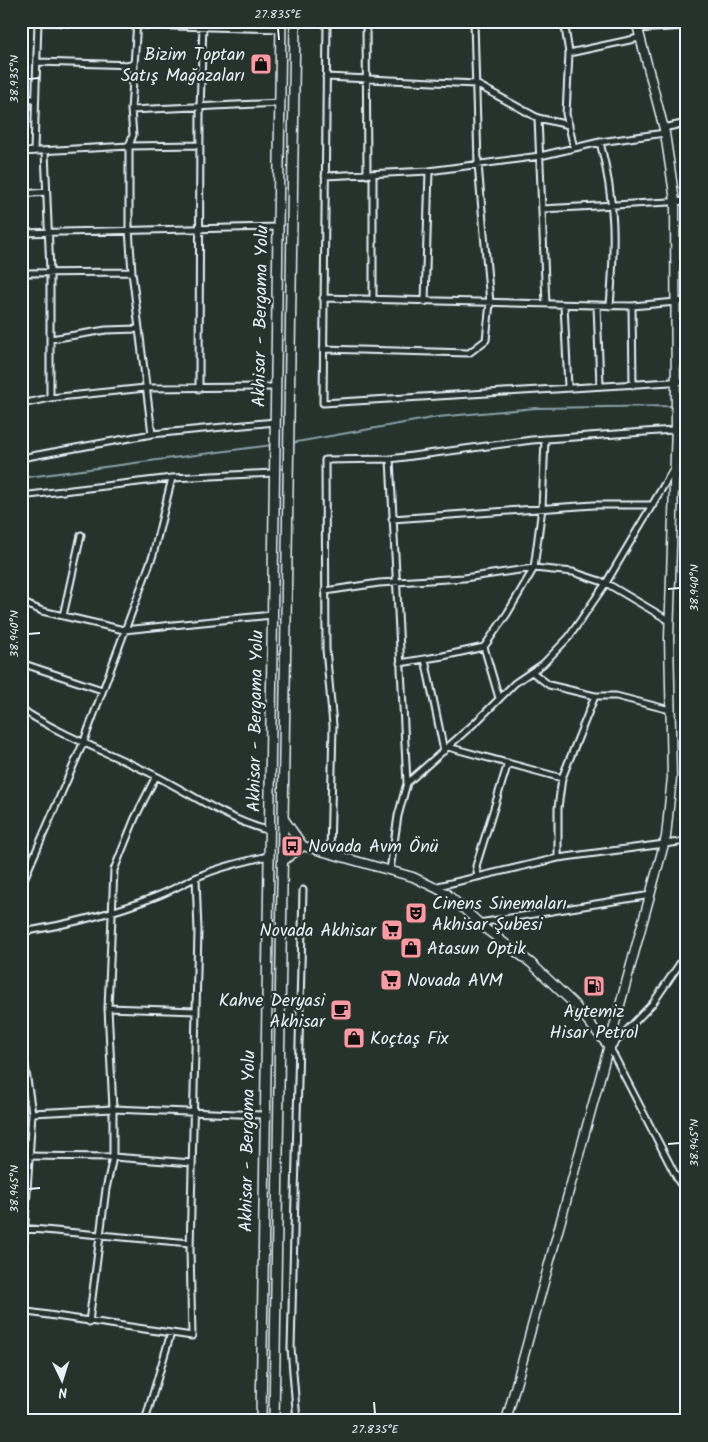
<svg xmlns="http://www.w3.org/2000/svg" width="708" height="1442" viewBox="0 0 708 1442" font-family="Kalam,sans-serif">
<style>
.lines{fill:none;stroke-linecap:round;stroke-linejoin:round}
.stream{stroke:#89a1a7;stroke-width:2}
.street-casing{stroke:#e8f1f8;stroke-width:9}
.secondary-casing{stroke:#e8f1f8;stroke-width:11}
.primary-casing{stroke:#e8f1f8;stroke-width:12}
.street{stroke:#26332d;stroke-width:5}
.secondary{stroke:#26332d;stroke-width:8}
.primary{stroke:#26332d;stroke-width:9}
.ticks{fill:none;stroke:#e8f1f8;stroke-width:2}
.labels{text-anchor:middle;stroke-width:4.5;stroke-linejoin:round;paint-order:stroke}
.poi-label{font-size:18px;fill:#e8f1f8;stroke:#26332d;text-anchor:start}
.street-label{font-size:18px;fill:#e8f1f8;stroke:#26332d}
.neatline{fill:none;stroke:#e8f1f8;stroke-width:2}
.ticks-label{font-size:12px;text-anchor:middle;fill:#e8f1f8}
</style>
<rect width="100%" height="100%" fill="#26332d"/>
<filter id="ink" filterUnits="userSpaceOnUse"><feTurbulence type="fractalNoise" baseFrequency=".02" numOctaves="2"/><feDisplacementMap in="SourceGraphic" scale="10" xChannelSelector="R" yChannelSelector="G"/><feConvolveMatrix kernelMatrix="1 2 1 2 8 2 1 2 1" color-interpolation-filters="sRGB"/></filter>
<g filter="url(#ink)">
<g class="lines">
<path class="stream" d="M679 406H687
M291 443 438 417 536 408 674 406
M21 478 272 445"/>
<g class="street-casing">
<path id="street" d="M137 21 131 110 133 135 129 146V229L132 272 152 434
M327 21 323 403 687 381
M366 21 367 175
M564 21 569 53 566 114 574 148
M38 22 281 29
M637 29 687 26
M569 53 639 38
M38 62 134 65
M326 77 476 84 538 118 569 125
M21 99H34
M131 110 280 103
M538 118 546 304
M663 128 687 123
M600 142C616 204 615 243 610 306
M34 151 38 21
M45 151 50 272V398
M21 152 129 146 199 145
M325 176 429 171 540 156 600 142 665 133
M21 194 46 192
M542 209 687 201
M21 233 278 227
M677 262 687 263
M21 273 132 272
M323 298 632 306 687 301
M373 300V175
M425 302 429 171
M564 305 568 387
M597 305 600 386
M632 306 633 385
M51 339 106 330 138 329
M323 349 469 353 486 340 490 303 478 164 474 21
M199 389 200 108 203 26
M21 404 50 398 145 388 275 387
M675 440H687
M21 458 152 434 275 422
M390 459 407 783
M674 475 686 479 687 484
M21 496 172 478 274 473
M392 519 594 505H653
M325 591 379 583 464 578 534 568 573 572 606 583 670 621
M21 602 42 611 124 630 272 615
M63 616 81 535
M484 647 499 698
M425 659 444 751
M21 663 102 690
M400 663 443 656 484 647 507 614 534 568 542 508 545 439
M532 672 549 685 595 696
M21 709C62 736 110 753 154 775 192 794 227 820 270 831
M448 747 562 778
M330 854 333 725 326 649 325 460 390 459 532 440 687 429
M558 858V808L562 778 595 696H616L670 710
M390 870 398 816 407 783 477 721 515 683 543 664 569 637 606 583 674 468
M478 877 476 866 508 763
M21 886 84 741 153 555 172 478
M434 887 558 858 687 841
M479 923 651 895
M21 932C67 925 114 913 157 896 173 890 187 881 202 875 223 866 246 861 268 856
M687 953 653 1003 610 1048 679 1182 687 1191
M108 1008 196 1011
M21 1038 32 1113 21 1285
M32 1113 113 1109 263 1115
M21 1156 113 1157 192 1163
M21 1228 190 1243
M21 1311 192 1336 190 1250 198 931 196 878
M89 1322 106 1189 113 1157V1109L108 1008 114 870 135 818 156 776
M145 1421 171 1333
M297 1421 291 1348 303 890"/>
</g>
<g class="secondary-casing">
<path id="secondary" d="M284 819 303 846 413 877 446 893 487 930 531 963 573 1003 610 1048
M283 861 303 846
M506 1421 666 837 672 777 669 638 676 425 675 201 665 133 636 21"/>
</g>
<g class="primary-casing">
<path id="primary" d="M261 1421 281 21
M274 1421 295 21"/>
</g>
<use href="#street" class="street"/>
<use href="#secondary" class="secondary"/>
<use href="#primary" class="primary"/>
</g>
</g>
<path class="ticks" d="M278 28 279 40M28 79 40 78M668 589 680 588M28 634 40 633M668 1144 680 1143M28 1189 40 1188M374 1402 375 1414"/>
<defs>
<g id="shop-square" transform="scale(1.125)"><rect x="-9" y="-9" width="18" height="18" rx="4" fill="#ff9aa2" stroke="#26332d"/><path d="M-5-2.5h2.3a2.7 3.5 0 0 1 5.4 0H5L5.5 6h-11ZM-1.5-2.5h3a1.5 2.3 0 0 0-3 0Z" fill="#111"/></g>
<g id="bus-square" transform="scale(1.125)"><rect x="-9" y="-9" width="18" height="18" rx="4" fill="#ff9aa2" stroke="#26332d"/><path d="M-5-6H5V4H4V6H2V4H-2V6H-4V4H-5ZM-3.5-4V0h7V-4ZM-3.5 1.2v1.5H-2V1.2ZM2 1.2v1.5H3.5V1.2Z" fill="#111"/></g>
<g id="theatre-square" transform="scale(1.125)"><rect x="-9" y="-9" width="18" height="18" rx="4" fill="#ff9aa2" stroke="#26332d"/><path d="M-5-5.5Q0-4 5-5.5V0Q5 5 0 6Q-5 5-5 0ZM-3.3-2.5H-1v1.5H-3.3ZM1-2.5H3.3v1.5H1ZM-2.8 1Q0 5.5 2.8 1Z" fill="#111"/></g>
<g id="supermarket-square" transform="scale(1.125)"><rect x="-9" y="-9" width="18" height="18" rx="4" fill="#ff9aa2" stroke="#26332d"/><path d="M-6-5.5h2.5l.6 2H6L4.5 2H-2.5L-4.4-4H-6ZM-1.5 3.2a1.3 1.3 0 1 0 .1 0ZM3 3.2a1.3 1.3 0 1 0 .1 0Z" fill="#111"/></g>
<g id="fuel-square" transform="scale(1.125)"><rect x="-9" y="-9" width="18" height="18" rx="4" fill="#ff9aa2" stroke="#26332d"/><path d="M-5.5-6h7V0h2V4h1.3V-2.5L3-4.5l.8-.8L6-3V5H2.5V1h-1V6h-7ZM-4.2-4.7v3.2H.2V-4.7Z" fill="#111"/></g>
<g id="cafe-square" transform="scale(1.125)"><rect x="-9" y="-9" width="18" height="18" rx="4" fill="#ff9aa2" stroke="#26332d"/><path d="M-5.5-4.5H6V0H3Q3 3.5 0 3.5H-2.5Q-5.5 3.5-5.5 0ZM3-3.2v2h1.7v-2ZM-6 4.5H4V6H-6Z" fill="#111"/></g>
</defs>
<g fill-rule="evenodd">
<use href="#shop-square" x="261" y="64"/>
<use href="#bus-square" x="292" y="846"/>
<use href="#theatre-square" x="416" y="913"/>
<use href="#supermarket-square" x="392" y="930"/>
<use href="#shop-square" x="411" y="948"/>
<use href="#supermarket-square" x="391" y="980"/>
<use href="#fuel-square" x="594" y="986"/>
<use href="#cafe-square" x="341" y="1010"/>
<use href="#shop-square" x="354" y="1038"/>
</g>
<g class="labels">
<g class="poi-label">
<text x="245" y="60" text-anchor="end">Bizim Toptan<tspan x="245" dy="21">Satış Mağazaları</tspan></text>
<text x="308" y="852">Novada Avm Önü</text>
<text x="432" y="909">Cinens Sinemaları<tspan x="432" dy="21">Akhisar Şubesi</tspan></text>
<text x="376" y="936" text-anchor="end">Novada Akhisar</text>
<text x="427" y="954">Atasun Optik</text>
<text x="407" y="986">Novada AVM</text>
<text x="325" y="1006" text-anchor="end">Kahve Deryasi<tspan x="325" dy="21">Akhisar</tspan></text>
<text x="594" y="1017" text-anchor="middle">Aytemiz<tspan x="594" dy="21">Hisar Petrol</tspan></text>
<text x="370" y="1044">Koçtaş Fix</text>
</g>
<g class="street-label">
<text transform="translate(260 316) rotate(-89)" y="6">Akhisar - Bergama Yolu</text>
<text transform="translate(255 721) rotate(-89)" y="6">Akhisar - Bergama Yolu</text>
<text transform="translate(247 1141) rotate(-89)" y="6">Akhisar - Bergama Yolu</text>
</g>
</g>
<rect width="708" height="1442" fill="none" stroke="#26332d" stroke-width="55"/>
<g transform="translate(62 1380) rotate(176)" stroke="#26332d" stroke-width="4" paint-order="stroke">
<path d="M0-4L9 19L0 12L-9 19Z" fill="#e8f1f8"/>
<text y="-8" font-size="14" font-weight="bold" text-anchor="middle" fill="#e8f1f8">N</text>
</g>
<rect x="28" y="28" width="652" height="1386" class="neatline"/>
<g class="ticks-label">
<text x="278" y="18">27.835°E</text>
<text transform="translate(14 79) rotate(-90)" y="4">38.935°N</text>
<text transform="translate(694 588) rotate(-90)" y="4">38.940°N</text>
<text transform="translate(14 634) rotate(-90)" y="4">38.940°N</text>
<text transform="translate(694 1143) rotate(-90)" y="4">38.945°N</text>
<text transform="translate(14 1189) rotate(-90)" y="4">38.945°N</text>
<text x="375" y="1433">27.835°E</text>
</g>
</svg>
